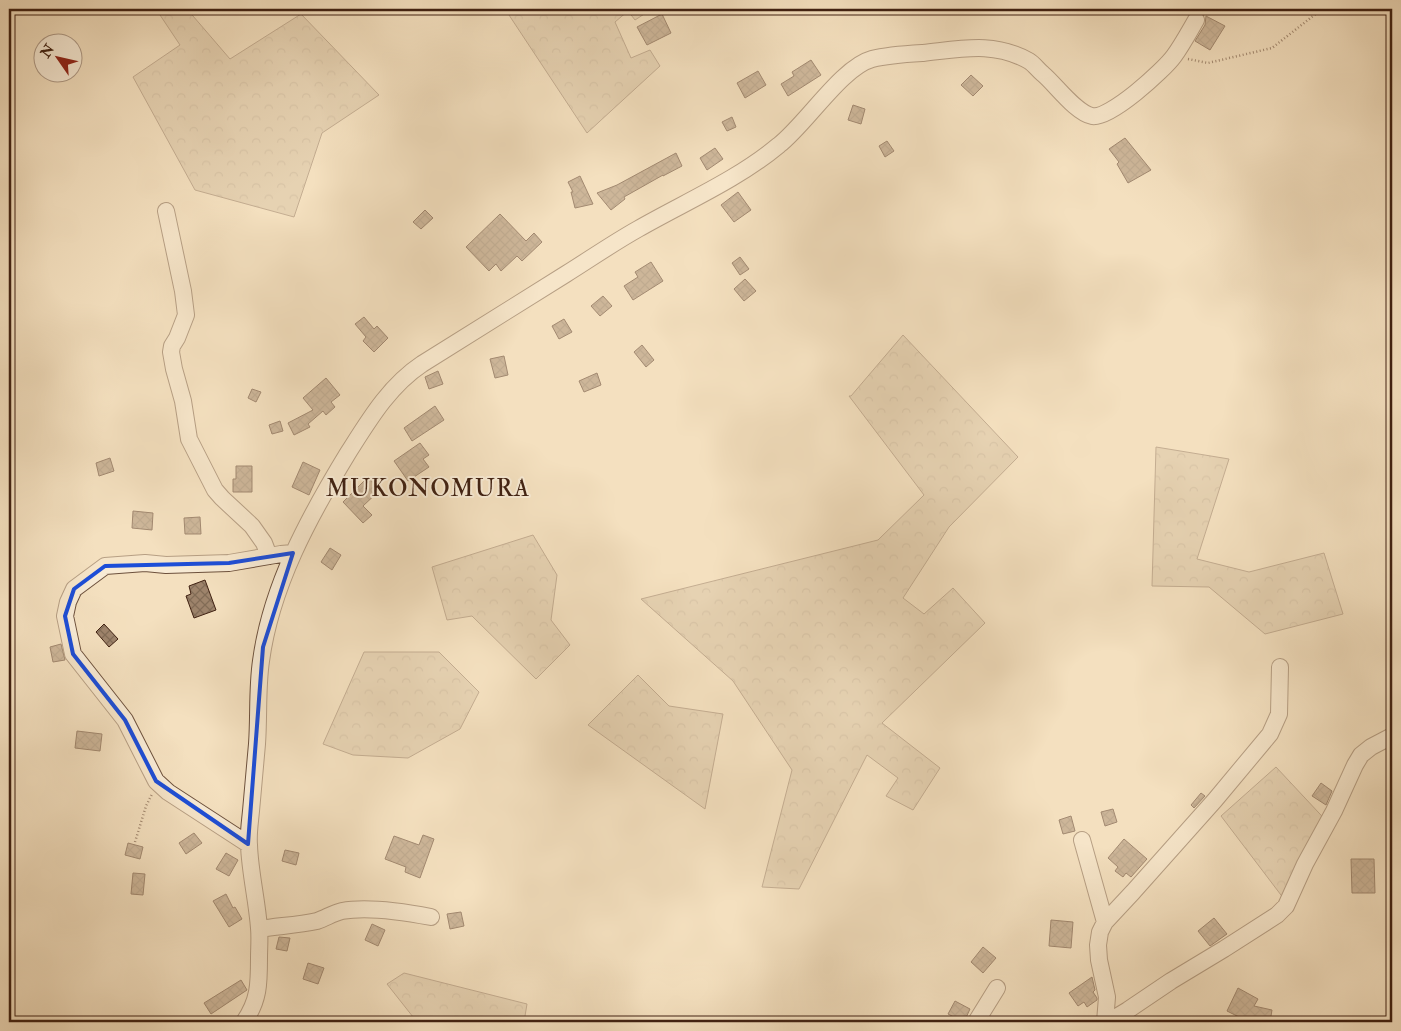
<svg xmlns="http://www.w3.org/2000/svg" width="1401" height="1031" viewBox="0 0 1401 1031" font-family="'IM FELL Double Pica',serif">
<style>
.forest{fill:url(#forest-crowns);stroke:#8a705a}
.building{fill:url(#building-cross-hatch);stroke:#402112}
.lines{fill:none;stroke-linecap:round;stroke-linejoin:round}
.minor-casing{stroke:#6d513d;stroke-width:18}
.path{stroke:#402112;stroke-width:2.5;stroke-dasharray:1 2.5;stroke-linecap:butt}
.minor{stroke:#f8ebd5;stroke-width:16}
.marked{fill:none;stroke:#1d4ed8;stroke-width:4;stroke-linejoin:round}
.labels{text-anchor:middle;stroke-width:4;stroke-linejoin:round;paint-order:stroke}
.quarter-label{font-size:24px;letter-spacing:1px;fill:#402112;stroke:#f8ebd5}
</style>
<defs>
<pattern id="forest-crowns" width="20" height="18" patternUnits="userSpaceOnUse" patternTransform="scale(1.25)"><rect width="20" height="18" fill="#d5c0a2"/><path d="M2 6a3 3 0 1 1 6 0M12 15a3 3 0 1 1 6 0" fill="none" stroke="#b8a58a"/></pattern>
<pattern id="building-cross-hatch" width="8" height="8" patternUnits="userSpaceOnUse" patternTransform="scale(1.25)"><rect width="8" height="8" fill="#9e846c"/><path d="M0 0l8 8M0 8l8-8" fill="none" stroke="#826c57"/></pattern>
</defs>
<rect width="100%" height="100%" fill="#f4e0bf"/>
<filter id="stains"><feTurbulence type="fractalNoise" baseFrequency=".004" numOctaves="4"/><feColorMatrix values="0 0 0 0 .2 0 0 0 0 .09 0 0 0 0 .02 0 0 0 .5 -.17"/></filter>
<radialGradient id="worn" r=".72"><stop offset=".6" stop-color="#630" stop-opacity="0"/><stop offset="1" stop-color="#630" stop-opacity=".3"/></radialGradient>
<path class="forest" d="M156 9H187L230 59 301 14 379 95 322 133 294 217 195 190 133 77 180 45Z
M505 9H652L635 20 628 11 615 22 631 58 650 50 660 66 587 133Z
M903 335 1018 457 949 527 903 598 924 614 953 588 985 623 882 723 940 768 913 810 886 796 898 778 867 755 799 889 762 887 792 770 733 681 641 599 878 540 924 495 849 396H851Z
M1156 447 1229 459 1197 559 1249 572 1324 553 1343 614 1265 634 1209 587 1152 586Z
M533 535 557 575 551 620 570 645 536 679 472 616 447 620 432 567Z
M364 652H439L479 692 460 729 408 758 353 755 323 744Z
M638 675 669 706 723 714 705 809 588 725Z
M1276 767 1333 828 1284 899 1221 816Z
M404 973 527 1004 524 1022H417L387 984Z"/>
<path class="building" d="M662 14 671 33 647 45 637 27Z
M1206 16 1225 26 1210 50 1195 41 1205 25Z
M811 60 821 75 788 96 781 84 794 76 792 72Z
M758 71 766 85 745 98 737 83Z
M971 75 983 86 973 96 961 85Z
M853 105 865 109 861 124 848 120Z
M732 117 736 127 727 131 722 122Z
M1125 138 1151 170 1128 183 1117 164 1119 162 1109 149Z
M887 141 894 151 885 157 879 146Z
M715 148 723 159 707 170 700 158Z
M676 153 682 166 663 176V175L624 197 625 199 611 210 597 193 617 185Z
M580 176 593 204 575 208 571 192H573L568 182Z
M738 192 751 210 734 222 721 205Z
M425 210 433 218 421 229 413 222Z
M500 214 526 241 534 233 542 242 522 261 517 256 501 271 496 264 489 271 466 247Z
M740 257 749 269 740 275 732 263Z
M651 262 663 281 633 300 624 286 638 277 635 272Z
M745 279 756 291 744 301 734 289Z
M603 296 612 306 600 316 591 306Z
M364 317 374 329 377 326 388 338 374 352 363 341 366 337 355 324Z
M564 319 572 332 559 339 552 326Z
M642 345 654 360 646 367 634 352Z
M504 356 508 375 495 378 490 359Z
M438 371 443 384 429 389 425 377Z
M597 373 601 385 584 392 579 381Z
M326 378 340 395 331 402 335 407 326 415 323 411 308 424 310 427 294 435 288 423 313 410 303 398Z
M252 389 261 392 256 402 248 398Z
M435 406 444 420 412 441 404 428Z
M280 421 283 431 272 434 269 425Z
M420 443 429 455 423 459 429 467 408 481 394 461Z
M110 458 114 471 99 476 96 463Z
M303 462 320 470 309 495 292 487Z
M236 466H252V492H233V479H236Z
M368 477 380 490 363 506 372 515 363 523 343 502Z
M133 511 153 513 152 530 132 528Z
M200 517 201 534H185L184 518Z
M330 548 341 555 332 570 321 562Z
M205 580 216 610 194 618 186 596 191 594 189 586Z
M104 624 118 639 109 647 96 632Z
M61 644 65 660 53 662 50 647Z
M77 731 102 734 100 751 75 748Z
M1321 783 1332 791 1326 805 1312 796Z
M1201 793 1205 796 1194 808 1191 805Z
M1113 809 1117 822 1105 826 1101 812Z
M1071 816 1075 831 1063 834 1059 820Z
M194 833 202 843 186 854 179 843Z
M423 835 434 839 420 878 405 872 406 867 385 859 394 836 419 845Z
M1124 839 1147 859 1131 877 1126 873 1123 877 1115 871 1118 867 1108 858Z
M128 843 143 847 140 859 125 855Z
M285 850 299 853 296 865 282 861Z
M226 853 238 860 229 876 216 869Z
M1351 859H1374L1375 893H1352Z
M133 873 145 874 143 895 131 894Z
M226 894 233 908 235 907 242 919 229 927 213 901Z
M461 912 464 926 450 929 447 914Z
M1214 918 1227 934 1210 946 1198 931Z
M1051 920 1073 922 1071 948 1049 946Z
M372 924 385 930 378 946 365 940Z
M279 937 290 938 287 951 276 949Z
M983 947 996 958 983 973 971 962Z
M308 963 324 968 318 984 303 979Z
M1092 977 1095 990 1093 992 1097 998V1000L1087 1007 1084 1002 1078 1006 1069 993Z
M241 980 247 990 211 1014 204 1003Z
M1238 988 1258 999 1254 1006 1272 1010 1270 1022H1262L1247 1019V1021L1227 1011Z
M955 1001 970 1009 964 1022 948 1014Z"/>
<g class="lines">
<g class="minor-casing">
<path id="minor" d="M166 211 183 291 186 315 177 338 172 346 171 352 174 369 183 401 189 439 215 490 222 498 252 526 264 543 269 556
M1082 840 1105 922
M248 844 168 792 156 781 125 720 73 654 65 616 68 602 74 589 105 566 145 563 166 565 229 563 281 554 293 553
M260 929C279 926 298 925 317 921 326 918 333 913 342 911 368 906 405 912 431 917
M244 1022C259 1000 259 984 259 958 259 948 260 938 259 928 257 900 250 873 249 845 248 834 250 822 251 811 253 789 255 766 257 744 259 716 257 688 261 661 271 586 309 517 348 453 369 420 389 386 422 364 470 334 518 304 566 274 590 259 613 243 638 229 685 202 737 180 779 145 806 124 842 67 872 59 888 55 906 54 923 53 961 49 994 41 1029 61 1034 64 1038 70 1043 74 1056 85 1076 113 1092 116 1109 120 1164 70 1174 56 1182 45 1189 32 1196 20
M976 1022 997 988
M1105 1022 1107 997 1099 960 1098 945 1100 932 1105 922 1133 892 1215 800 1270 734 1279 714 1280 667
M1108 1022 1128 1010 1171 981 1224 949 1277 915 1286 906 1305 864 1334 811 1355 765 1361 755 1371 747 1392 736"/>
</g>
<path class="path" d="M1188 59 1208 63 1272 48 1322 9
M135 842 146 806 152 794"/>
<use href="#minor" class="minor"/>
</g>
<path d="M0 0H1401V1031H0ZM293 553 263 647 248 844 156 781 125 720 73 654 65 616 74 589 105 566 229 563Z" fill="#f4e0bf" fill-opacity=".55" fill-rule="evenodd"/>
<path class="marked" d="M293 553 263 647 248 844 156 781 125 720 73 654 65 616 74 589 105 566 229 563Z"/>
<g class="labels">
<g class="quarter-label">
<text x="428" y="496">MUKONOMURA</text>
</g>
</g>
<rect width="1401" height="1031" fill="none" stroke="#f4e0bf" stroke-width="30"/>
<rect x="10" y="10" width="1381" height="1011" fill="none" stroke="#402112" stroke-width="2.5"/>
<rect x="15" y="15" width="1371" height="1001" fill="none" stroke="#402112"/>
<g transform="translate(58 58) rotate(304)"><circle r="24" fill="#f8ebd5" stroke="#ae9a87"/>
<path d="M0-4L9 19L0 12L-9 19Z" fill="#8f2418"/>
<text y="-8" font-size="14" font-weight="bold" text-anchor="middle" fill="#402112">N</text>
</g>
<rect width="100%" height="100%" filter="url(#stains)"/>
<rect width="100%" height="100%" fill="url(#worn)"/>
</svg>
